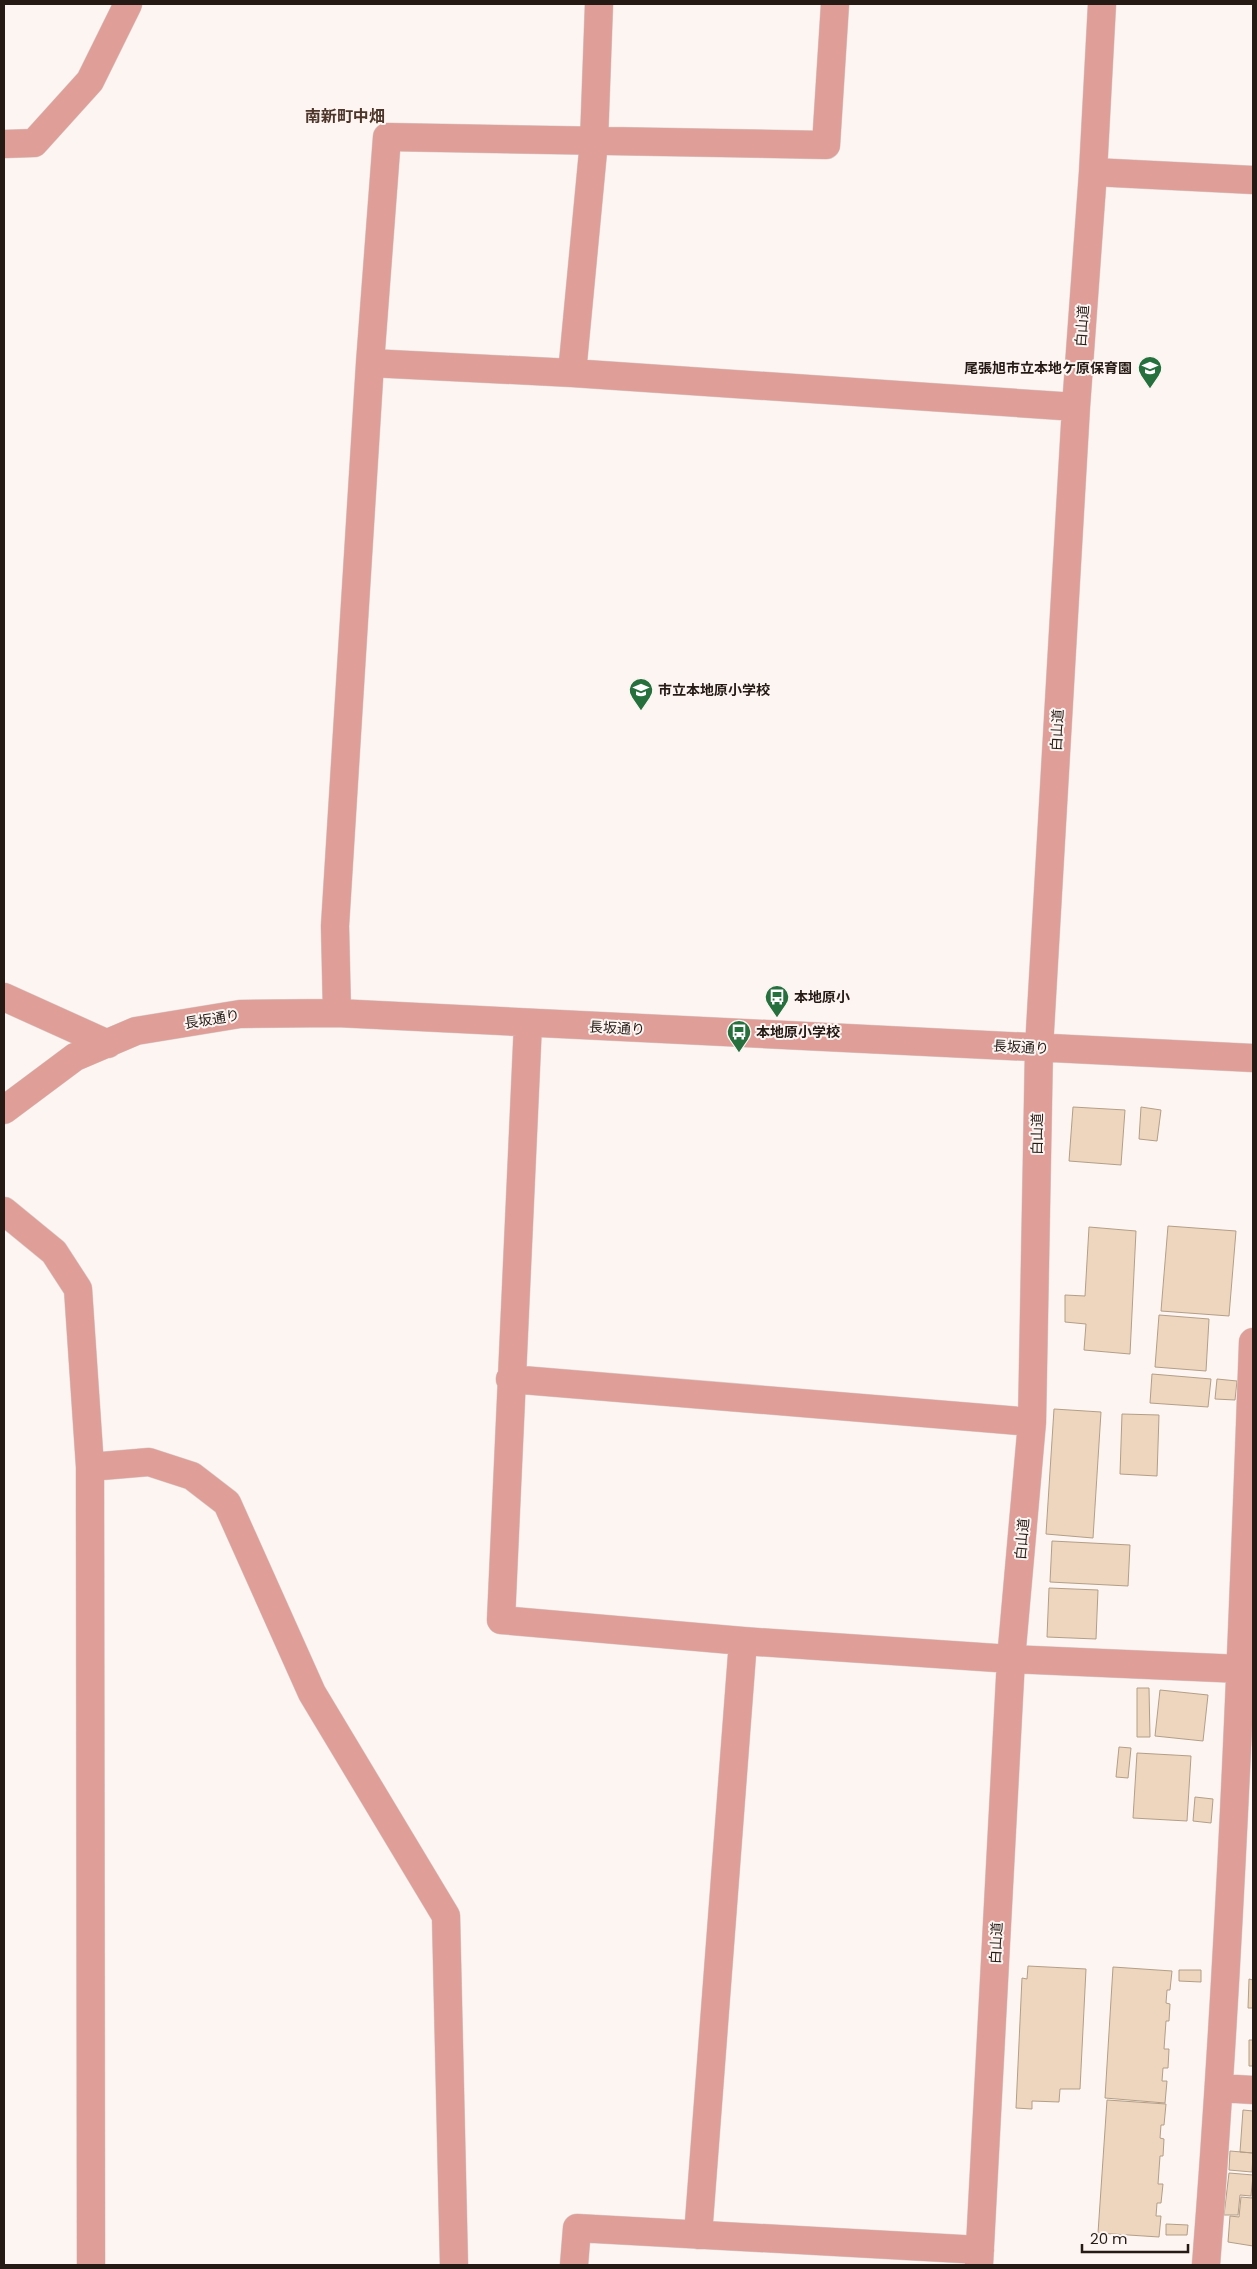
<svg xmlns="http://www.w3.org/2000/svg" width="1257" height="2269" viewBox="0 0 1257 2269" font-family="Poppins,'Noto Sans JP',sans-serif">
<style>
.building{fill:#eed6be;stroke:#b49e87}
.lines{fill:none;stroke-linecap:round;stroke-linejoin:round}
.minor-casing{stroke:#dad2cf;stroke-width:29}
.minor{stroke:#df9e98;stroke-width:28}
.labels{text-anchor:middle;stroke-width:4;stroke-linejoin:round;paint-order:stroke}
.street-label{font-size:14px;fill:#261a15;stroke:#fcf5f2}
.poi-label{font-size:14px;font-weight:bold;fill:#261a15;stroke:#fcf5f2;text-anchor:start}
.quarter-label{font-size:16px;font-weight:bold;fill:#4e3529;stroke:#fcf5f2}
</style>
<rect width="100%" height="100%" fill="#fcf5f2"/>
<path class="building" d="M1073 1107 1125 1110 1121 1165 1069 1161Z
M1141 1107 1161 1110 1157 1141 1139 1139Z
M1168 1226 1236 1231 1229 1316 1161 1311Z
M1089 1227 1136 1231 1130 1354 1084 1350 1086 1324 1065 1322V1295L1085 1296Z
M1159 1315 1209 1319 1206 1371 1155 1367Z
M1152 1374 1211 1379 1208 1407 1150 1403Z
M1217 1379 1237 1381 1235 1400 1215 1399Z
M1054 1409 1101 1412 1093 1538 1046 1534Z
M1122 1414 1159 1415 1157 1476 1120 1474Z
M1052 1541 1130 1545 1128 1586 1050 1582Z
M1049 1588 1098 1590 1096 1639 1047 1637Z
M1137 1688H1149L1150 1737H1137Z
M1160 1690 1208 1695 1203 1741 1155 1736Z
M1119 1747 1131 1748 1128 1778 1116 1777Z
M1137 1753 1191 1756 1187 1821 1133 1818Z
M1195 1797 1213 1799 1211 1823 1193 1821Z
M1028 1966 1086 1969 1080 2089H1060L1059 2102 1032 2101V2109L1016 2108 1022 1978 1027 1979Z
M1113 1967 1172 1971 1170 1990H1167L1166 2003 1170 2004 1169 2021H1166L1164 2049H1169L1168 2068H1163L1162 2081H1167L1165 2103 1105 2098Z
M1179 1970H1201V1982L1179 1981Z
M1249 1979 1253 1980V2008H1248Z
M1249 2040H1253V2066H1249Z
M1107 2100 1166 2104 1164 2125H1161L1160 2138 1164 2139 1163 2156H1160L1158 2184H1163L1161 2203H1157L1156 2216H1161L1159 2237 1098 2233Z
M1243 2110 1253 2111V2153L1240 2152Z
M1230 2151 1253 2153 1252 2172 1229 2170Z
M1229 2173 1253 2175 1251 2196 1240 2195 1238 2215H1224Z
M1253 2184V2246L1228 2242 1230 2216 1239 2217 1241 2197 1252 2198Z
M1166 2224 1188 2225 1187 2235H1166Z"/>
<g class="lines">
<g class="minor-casing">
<path id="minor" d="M4 144 34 143 90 81 128 4
M1093 172 1253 180
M370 363 387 137 826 145 835 4
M572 373 594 141 599 4
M4 997 108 1044
M337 1013 335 926 370 363 572 373 1076 407
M528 1023 501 1620 743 1641 1011 1659 1241 1669
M4 1110 75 1057 136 1031 240 1014 337 1013 1253 1058
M4 1211 54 1252 78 1289 90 1467 91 2265
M510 1379 1032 1422
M90 1467 149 1462 192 1476 227 1503 312 1693 446 1916 454 2265
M1220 2088 1253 2090
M698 2235 743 1641
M574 2265 577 2228 980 2250
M979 2265 1011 1659 1032 1422 1039 1048 1076 407 1093 172 1102 4
M1206 2265C1230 1958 1242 1650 1253 1342"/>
</g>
<use href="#minor" class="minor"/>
</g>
<defs>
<g id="school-pin" transform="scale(1.25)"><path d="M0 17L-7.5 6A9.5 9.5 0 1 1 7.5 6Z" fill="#26703e" stroke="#fcf5f2"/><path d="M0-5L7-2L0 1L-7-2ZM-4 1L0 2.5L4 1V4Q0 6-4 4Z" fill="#fff"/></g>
<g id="bus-pin" transform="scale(1.25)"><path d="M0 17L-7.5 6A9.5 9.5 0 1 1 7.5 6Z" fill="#26703e" stroke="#fcf5f2"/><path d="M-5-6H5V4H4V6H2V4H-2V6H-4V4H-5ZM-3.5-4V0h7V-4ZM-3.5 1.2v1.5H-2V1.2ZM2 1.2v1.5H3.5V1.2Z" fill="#fff"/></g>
</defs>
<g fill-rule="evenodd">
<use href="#school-pin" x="1150" y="368"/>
<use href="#school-pin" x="641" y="690"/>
<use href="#bus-pin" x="777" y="997"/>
<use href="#bus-pin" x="739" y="1032"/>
</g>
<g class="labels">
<g class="street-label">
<text transform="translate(1082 326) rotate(-86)" y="5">白山道</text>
<text transform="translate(1057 730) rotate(-87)" y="5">白山道</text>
<text transform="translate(212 1019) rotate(-9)" y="5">長坂通り</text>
<text transform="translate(617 1028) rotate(3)" y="5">長坂通り</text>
<text transform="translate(1021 1047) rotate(3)" y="5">長坂通り</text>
<text transform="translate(1037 1134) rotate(-89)" y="5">白山道</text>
<text transform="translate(1022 1539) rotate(-85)" y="5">白山道</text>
<text transform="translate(996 1943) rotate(-87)" y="5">白山道</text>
</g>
<g class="poi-label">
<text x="1132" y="373" text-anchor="end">尾張旭市立本地ケ原保育園</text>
<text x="658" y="695">市立本地原小学校</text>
<text x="794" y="1002">本地原小</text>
<text x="756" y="1037">本地原小学校</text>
</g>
<g class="quarter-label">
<text x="345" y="122">南新町中畑</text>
</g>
</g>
<rect width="1257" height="2269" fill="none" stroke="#261a15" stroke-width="10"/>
<path d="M1082 2244v8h106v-8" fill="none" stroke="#261a15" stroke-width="2.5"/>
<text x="1090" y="2244" font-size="15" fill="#261a15" stroke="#fcf5f2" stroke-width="4" paint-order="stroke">20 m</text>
</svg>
